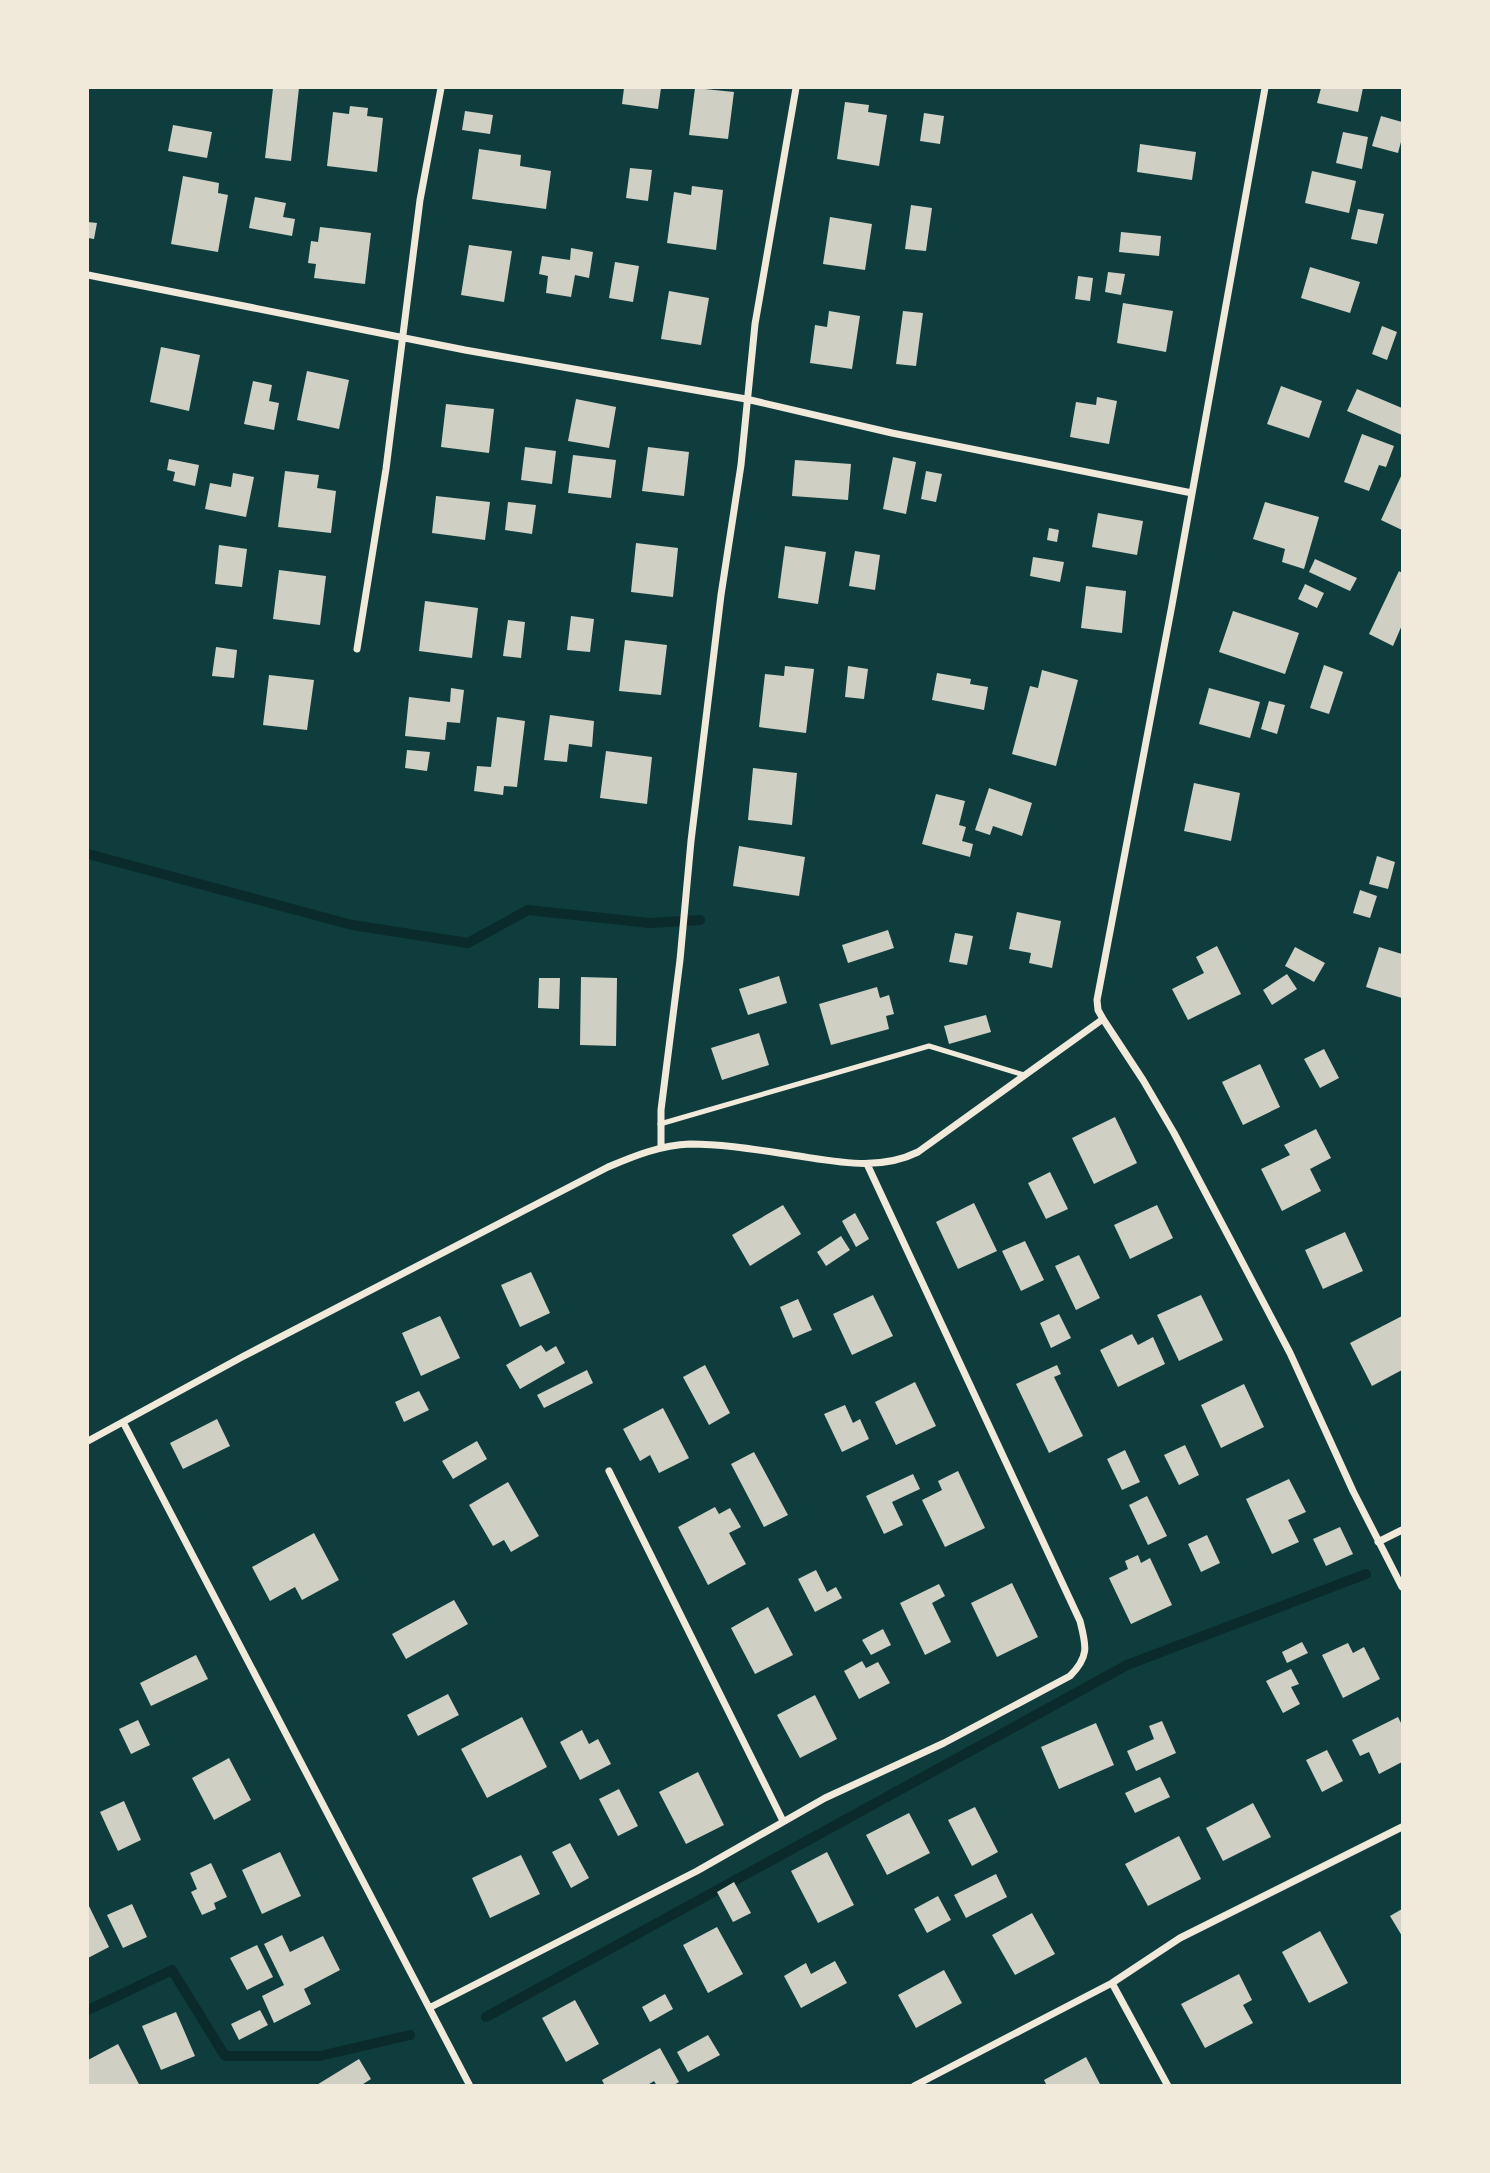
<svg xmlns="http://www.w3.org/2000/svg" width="1490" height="2173" viewBox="0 0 1490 2173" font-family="Arial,sans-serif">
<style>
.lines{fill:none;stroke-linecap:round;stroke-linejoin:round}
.stream{stroke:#0a2a2b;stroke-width:10}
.building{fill:#cfcfc3}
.service{stroke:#f1e9da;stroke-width:5}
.minor{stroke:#f1e9da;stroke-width:7}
</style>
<rect width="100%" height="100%" fill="#0f3d3e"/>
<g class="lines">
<path class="stream" d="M88 854 352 925 468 943 528 910 650 923 700 920
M88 2010 172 1970 225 2056H320L410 2035
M486 2017 1127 1665 1366 1574"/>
</g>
<path class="building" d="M273 88H299L291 161 265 158Z
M624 88H661L658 109 622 104Z
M695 88 734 92 728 139 689 135Z
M1321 88H1363L1358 112 1317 103Z
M845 102 869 105 868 112 887 115 879 166 837 159Z
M350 106 368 108 367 116 383 118 377 172 327 166 333 112 349 114Z
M465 111 493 115 490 134 462 130Z
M924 113 944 116 940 144 920 141Z
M1381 116 1402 122V138L1398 153 1372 146Z
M173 125 212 132 207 158 168 151Z
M1343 132 1368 137 1362 169 1336 163Z
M1140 144 1196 152 1192 180 1137 172Z
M479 149 521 155 520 166 551 171 546 209 472 199Z
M630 168 652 170 648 201 626 198Z
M1312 171 1356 181 1349 213 1305 203Z
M183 176 219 183 218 193 228 195 218 252 171 244Z
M692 186 723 190 716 250 667 243 674 192 691 195Z
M255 197 286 203 283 217 295 219 292 236 249 228Z
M911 205 932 208 926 251 905 249Z
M1358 209 1384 214 1377 244 1351 239Z
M830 217 872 224 865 270 823 264Z
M88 222 97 223 94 239 88 238Z
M320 227 371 233 365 284 314 278 316 264 308 263 311 241 318 242Z
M1121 232 1161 236 1159 256 1119 252Z
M469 245 512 251 504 302 461 295Z
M571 248 593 252 589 278 575 275 571 297 546 293 548 276 539 274 542 256 570 260Z
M615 262 639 266 633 302 609 298Z
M1310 267 1360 282 1350 313 1301 298Z
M1108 272 1125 274 1121 295 1105 292Z
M1078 276 1093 278 1090 301 1075 299Z
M669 291 709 298 701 345 661 339Z
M1123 303 1173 311 1166 352 1117 343Z
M829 311 860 316 852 369 810 363 815 325 827 327Z
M903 311 923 313 916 366 896 364Z
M1382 326 1397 332 1387 360 1372 354Z
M161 347 200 355 189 411 150 402Z
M307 371 349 380 339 429 297 420Z
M253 381 272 385 269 401 279 403 274 430 244 424Z
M1281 386 1322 401 1309 438 1267 424Z
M1357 389 1402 408V435L1347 411Z
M1097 397 1117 401 1109 444 1070 437 1076 402 1096 405Z
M576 399 616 407 609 448 568 441Z
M446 404 494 409 489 453 441 447Z
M1362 434 1394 446 1386 467 1379 465 1369 491 1344 482Z
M525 447 556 451 552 484 521 480Z
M648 447 689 452 684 496 642 491Z
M573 455 616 460 611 498 568 493Z
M893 457 916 462 906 514 883 509Z
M169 459 199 465 195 486 173 481 175 472 167 470Z
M795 460 851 464 848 500 792 496Z
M285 471 319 475 317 488 336 491 331 533 278 527Z
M926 471 942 474 936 502 921 499Z
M233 473 254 477 246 517 205 509 210 483 231 487Z
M1402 474V530L1381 520Z
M436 496 490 502 485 540 432 533Z
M508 502 536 505 532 534 505 530Z
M1265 502 1319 517 1304 569 1282 562 1285 549 1253 539Z
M1098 513 1143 521 1137 555 1092 547Z
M1049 528 1059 530 1057 542 1047 540Z
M636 543 678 548 673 597 631 592Z
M219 545 247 549 242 587 215 584Z
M785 546 826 552 818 604 778 598Z
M855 551 880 555 875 590 849 586Z
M1033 557 1064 562 1060 582 1030 576Z
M1315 559 1357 578 1350 591 1309 572Z
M279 570 326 576 320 625 273 619Z
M1399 571 1402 573V625L1393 646 1369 634Z
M1305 584 1324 593 1317 608 1298 599Z
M1086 586 1126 591 1122 633 1081 628Z
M425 601 478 608 472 658 419 651Z
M1233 611 1299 633 1285 674 1219 652Z
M571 616 594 619 590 652 567 650Z
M508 620 525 622 521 658 503 656Z
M625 640 667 645 661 695 619 691Z
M216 647 237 650 234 678 212 676Z
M1324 665 1343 672 1329 714 1310 708Z
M785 666 814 669 806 733 759 727 765 674 784 676Z
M848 666 868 669 864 699 845 697Z
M1042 670 1078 680 1056 766 1012 754 1030 686 1038 688Z
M937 673 971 679 970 684 988 687 984 710 932 700Z
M269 675 314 680 307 730 263 725Z
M451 688 464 690 460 723 447 722 445 740 405 736 409 697 450 702Z
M1209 688 1260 702 1250 738 1199 724Z
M1269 701 1285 705 1277 734 1261 729Z
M550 715 594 721 592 747 569 744 567 762 544 760Z
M497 717 525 721 517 787 504 786 503 795 474 791 477 766 491 767Z
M407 750 430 752 427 771 405 768Z
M606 751 652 757 647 804 600 798Z
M753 768 797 773 792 825 748 820Z
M1194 783 1240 793 1231 841 1184 831Z
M989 788 1032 803 1022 836 993 826 990 835 975 830Z
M936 794 965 801 959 825 966 827 962 841 973 844 970 857 922 844Z
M739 846 805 857 799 896 733 886Z
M1377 856 1395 862 1388 889 1369 884Z
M1360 890 1377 896 1370 918 1353 913Z
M1017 912 1061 921 1052 968 1029 963 1031 953 1009 949Z
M888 930 894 948 848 963 842 945Z
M955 933 973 936 967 965 949 962Z
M1217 946 1241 994 1188 1020 1172 989 1204 973 1196 957Z
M1295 947 1325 963 1314 982 1285 966Z
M1379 947 1402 954V998L1366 987Z
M1287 974 1297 989 1272 1005 1263 990Z
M779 976 787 1003 748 1015 739 989Z
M581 977 617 978 616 1046 580 1045Z
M539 978H560L559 1009 538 1008Z
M877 987 880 998 889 995 894 1014 886 1016 889 1029 831 1045 819 1004Z
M986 1015 991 1032 949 1044 944 1026Z
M759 1033 769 1065 722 1080 711 1048Z
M1324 1049 1339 1078 1320 1088 1304 1059Z
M1260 1064 1280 1107 1243 1125 1222 1082Z
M1115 1117 1137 1163 1094 1184 1072 1138Z
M1316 1129 1331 1158 1310 1169 1321 1191 1282 1211 1261 1169 1290 1155 1284 1145Z
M1050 1172 1068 1209 1046 1219 1028 1183Z
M974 1203 997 1251 958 1269 936 1222Z
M783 1205 801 1234 750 1266 732 1235Z
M1157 1205 1173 1238 1130 1259 1114 1225Z
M855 1213 869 1239 856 1247 842 1221Z
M1345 1232 1363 1271 1323 1289 1305 1250Z
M841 1236 850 1250 826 1266 817 1252Z
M1025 1241 1044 1280 1021 1291 1002 1251Z
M1079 1255 1100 1298 1076 1310 1055 1266Z
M531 1272 550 1313 520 1327 501 1285Z
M873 1295 893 1336 852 1355 833 1314Z
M1201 1295 1223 1340 1179 1361 1157 1315Z
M798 1299 812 1330 793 1338 780 1307Z
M1059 1314 1071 1338 1051 1348 1040 1323Z
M440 1316 460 1358 421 1376 402 1333Z
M1402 1316V1370L1372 1386 1350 1343Z
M1132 1334 1138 1345 1153 1337 1165 1364 1118 1387 1100 1350Z
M541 1345 546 1352 556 1346 565 1363 520 1389 506 1365Z
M705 1365 730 1413 709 1425 683 1377Z
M1057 1365 1061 1374 1054 1377 1083 1436 1049 1453 1016 1384Z
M587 1370 593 1383 544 1408 537 1395Z
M915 1382 936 1426 896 1445 875 1402Z
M1244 1384 1264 1427 1221 1448 1201 1405Z
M419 1391 429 1410 404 1422 395 1402Z
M845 1405 853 1423 860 1419 869 1439 842 1452 824 1414Z
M663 1408 689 1458 659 1473 650 1455 640 1461 623 1429Z
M217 1419 230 1446 183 1469 170 1443Z
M477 1441 487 1459 453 1479 442 1461Z
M1185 1445 1199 1475 1179 1485 1164 1455Z
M1125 1450 1140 1482 1122 1490 1107 1459Z
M754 1452 788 1515 764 1527 731 1464Z
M958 1471 985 1528 945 1547 922 1500 942 1490 938 1481Z
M913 1474 920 1489 892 1502 903 1525 884 1534 866 1496Z
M1289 1479 1306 1512 1288 1520 1299 1542 1272 1554 1246 1499Z
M508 1482 539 1536 511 1552 504 1540 493 1546 469 1505Z
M1147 1496 1167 1536 1148 1545 1129 1505Z
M715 1507 719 1514 730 1508 741 1527 729 1533 746 1564 708 1585 678 1527Z
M1340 1527 1353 1554 1326 1566 1313 1539Z
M314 1533 339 1580 302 1600 295 1587 270 1601 252 1567Z
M1207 1535 1220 1563 1201 1572 1188 1544Z
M1138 1555 1141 1563 1150 1558 1172 1605 1131 1624 1109 1578 1128 1569 1125 1561Z
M816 1570 827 1592 836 1587 842 1598 815 1612 798 1579Z
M1012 1583 1038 1637 997 1657 971 1603Z
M939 1584 945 1596 932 1603 951 1642 925 1655 900 1603Z
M454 1600 468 1624 406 1659 392 1634Z
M768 1607 793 1655 755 1674 731 1628Z
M883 1629 891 1645 871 1655 862 1640Z
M1302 1642 1308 1653 1287 1663 1282 1652Z
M1348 1643 1353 1653 1364 1647 1380 1679 1343 1698 1322 1655Z
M196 1655 208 1679 151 1706 140 1683Z
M862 1661 866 1668 878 1662 890 1683 859 1699 844 1671Z
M1291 1669 1299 1684 1291 1687 1300 1704 1283 1713 1266 1681Z
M448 1694 459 1715 418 1736 407 1715Z
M815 1695 837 1739 800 1758 777 1715Z
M522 1717 547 1767 487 1798 461 1749Z
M1398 1717 1402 1725V1762L1379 1774 1369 1752 1360 1756 1352 1740Z
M138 1720 150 1745 131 1754 119 1729Z
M1162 1721 1176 1753 1136 1771 1127 1751 1154 1739 1149 1726Z
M1096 1723 1114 1765 1059 1789 1041 1747Z
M582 1730 589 1744 598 1739 611 1764 580 1780 560 1742Z
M1327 1750 1343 1781 1322 1792 1306 1760Z
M229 1758 251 1800 214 1820 192 1778Z
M698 1772 724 1825 686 1844 659 1792Z
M1160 1777 1170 1797 1135 1813 1125 1793Z
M619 1789 638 1826 618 1836 599 1799Z
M124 1801 141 1840 118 1851 100 1812Z
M1253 1803 1271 1837 1223 1861 1206 1828Z
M975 1807 998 1852 972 1866 948 1820Z
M909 1813 930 1853 887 1875 866 1835Z
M1179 1836 1201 1879 1148 1906 1125 1864Z
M570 1843 589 1878 571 1888 552 1852Z
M280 1852 301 1896 262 1914 242 1870Z
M827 1852 854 1905 818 1923 791 1871Z
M521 1855 540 1894 490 1918 472 1878Z
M211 1863 227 1897 214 1903 216 1909 202 1915 191 1892 197 1889 190 1873Z
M996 1874 1007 1897 966 1918 954 1895Z
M734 1882 751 1913 733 1922 717 1892Z
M938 1896 951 1920 927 1933 914 1909Z
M88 1904 109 1947 88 1958Z
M132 1904 147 1937 123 1948 107 1915Z
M1402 1909V1936L1390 1916Z
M1032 1913 1055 1954 1015 1975 992 1935Z
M717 1927 743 1974 708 1993 683 1945Z
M1320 1931 1348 1983 1309 2003 1282 1952Z
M282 1935 290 1952 323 1936 340 1970 304 1989 311 2004 274 2023 262 1996 284 1985 264 1944Z
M257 1945 273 1977 247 1990 230 1958Z
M835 1961 847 1983 801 2008 784 1976 806 1963 811 1974Z
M944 1970 962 2003 916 2028 898 1995Z
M1239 1974 1252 2000 1243 2005 1253 2023 1205 2048 1181 2004Z
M665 1994 673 2009 650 2022 642 2007Z
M575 2000 599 2044 566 2062 542 2018Z
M260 2010 268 2025 239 2040 231 2024Z
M176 2012 195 2056 161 2070 142 2026Z
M708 2035 720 2055 688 2072 677 2052Z
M118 2044 140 2086H88V2060Z
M660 2048 679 2082 672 2086H657L654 2081 646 2086H605L602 2080Z
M1086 2057 1101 2086H1047L1044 2080Z
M359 2059 371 2079 360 2086H315Z"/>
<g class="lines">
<path class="service" d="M660 1124 929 1046 1024 1075"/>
<path class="minor" d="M1265 88 1172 605 1097 1000 1098 1010 1103 1019 1143 1080 1174 1133 1229 1237 1290 1353 1353 1491 1402 1587
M88 275 465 350 746 399 892 433 1192 493
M357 649 386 469 420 200 441 88
M661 1147V1110L680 960 691 841 721 595 741 465 755 324 796 88
M123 1422 470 2086
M88 1441 242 1357 608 1167C634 1156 661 1145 690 1144 724 1144 758 1150 792 1155 834 1161 878 1172 918 1152L1103 1019
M609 1471 783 1821
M1378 1542 1402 1530
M1112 1983 1168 2086
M431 2007 697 1871 825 1798 944 1743 1070 1676C1090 1656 1086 1645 1080 1621L867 1164
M914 2086 1112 1983 1180 1938 1402 1827"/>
</g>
<rect width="1490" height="2173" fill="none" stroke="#f1e9da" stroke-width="178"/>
</svg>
